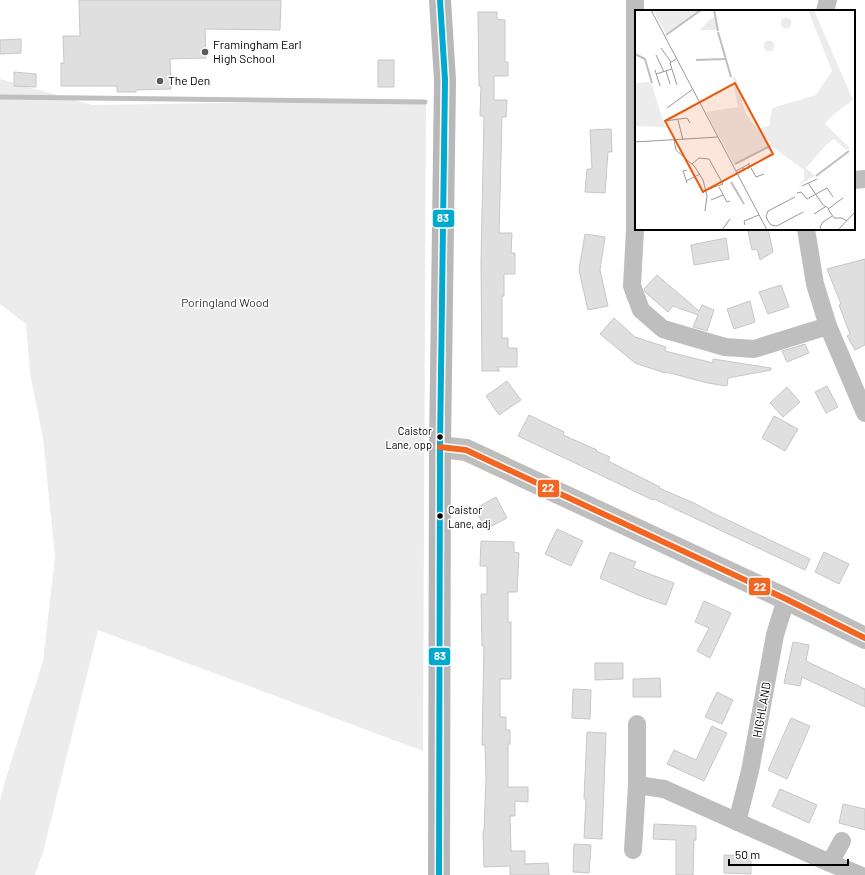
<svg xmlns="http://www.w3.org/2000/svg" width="865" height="875" viewBox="0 0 865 875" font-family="Barlow,sans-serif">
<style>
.green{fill:#ececec}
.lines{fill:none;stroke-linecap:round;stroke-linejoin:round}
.stream{stroke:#bfbfbf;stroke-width:5}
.building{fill:#dfdfdf;stroke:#c7c7c7}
.minor{stroke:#bebebe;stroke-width:18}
.tertiary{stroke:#bebebe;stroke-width:22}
.secondary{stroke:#b8b8b8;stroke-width:22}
.bus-1-casing{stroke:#fff;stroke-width:9}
.bus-2-casing{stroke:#fff;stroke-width:9}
.bus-1{stroke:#00a9ce;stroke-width:6}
.bus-2{stroke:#f26522;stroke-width:6}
.poi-dot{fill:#595959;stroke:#fff;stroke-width:1.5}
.bus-dot{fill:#000;stroke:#fff;stroke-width:1.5}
.labels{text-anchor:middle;stroke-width:3;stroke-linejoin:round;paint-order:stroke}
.bus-label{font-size:11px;fill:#000;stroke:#fff;text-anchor:end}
.poi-label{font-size:12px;fill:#000;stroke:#fff;text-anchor:start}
.park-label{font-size:12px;fill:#333;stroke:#fff}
.street-label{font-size:12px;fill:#000;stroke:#fff}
.inset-river{fill:none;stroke:#bfbfbf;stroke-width:2}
.inset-road{fill:none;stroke:#999;stroke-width:1}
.view{fill:#e8590c;fill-opacity:0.15;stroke:#e8590c;stroke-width:2}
.inset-edge{fill:none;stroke:#000;stroke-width:2}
.line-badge{stroke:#fff;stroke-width:1.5}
.badge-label{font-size:11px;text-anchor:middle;font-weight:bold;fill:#fff}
</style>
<rect width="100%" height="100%" fill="#fff"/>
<path class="green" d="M0 79 92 105 221 103H426L423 751 98 630 43 852 35 875H0V801L5 781 43 661 55 557 43 438 30 373 26 324 0 304Z"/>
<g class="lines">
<path class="stream" d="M0 97 425 102"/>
</g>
<path class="building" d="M79 0H281L280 30 205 29 206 58 170 59 171 89 136 90V92H117V86H61V63H64L63 36H80Z
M478 12H497V19L505 20V62H508V76H494V100H507L506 117H502L499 233H512L511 253H515V274H504V296H502V338H508V348H517V367H497L500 371H482L481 262 484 116H480L481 86H479Z
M21 39V53L0 54V40Z
M378 60H394V87H378Z
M14 72 36 74V87L14 86Z
M611 129 612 152H608L605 193 585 192 587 169H592L590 130Z
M757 229H768L773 252 760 260 757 249 752 250 748 231Z
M585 234 605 237 600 270 608 306 588 310 579 270Z
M726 238 729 259 694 265 691 245Z
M865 259V345L855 350 847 336 850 334 839 305 841 304 827 269Z
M657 275 699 311 702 305 714 310 707 331 693 327 698 315 673 306 668 312 645 292 644 289Z
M781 285 789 307 768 314 759 292Z
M750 301 755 322 734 329 727 309Z
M614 318 635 337 666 347 665 351 713 363V359L771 368V370L728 378 727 386 708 383 666 372 665 373 635 363 600 334Z
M805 344 809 353 787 362 782 351Z
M507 381 521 400 499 415 486 396Z
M827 386 838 407 826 413 815 392Z
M787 387 800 402 783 417 770 403Z
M529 415 564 432 563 435 597 450 596 451 610 457 608 461 660 487 659 488 696 504 711 512 810 559 805 570 654 499 653 500 518 436Z
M774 416 798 429 785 451 762 438Z
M496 497 507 518 486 529 475 509Z
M557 529 583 541 571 566 545 554Z
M481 541 514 542V552L519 553 517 592H508V622H511V679H500V717H506V730H510V744H508V787H528V802L515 801V816H510L511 851H525V864L548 863 549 875H510V866L484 867 483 831H484L486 778 485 745H482L484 646H482L481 594H487V566H480Z
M610 552 636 562 633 568 674 583 666 605 638 595 600 578Z
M824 552 849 564 839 584 815 572Z
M704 601 731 613 710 658 697 651 709 628 695 622Z
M793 642 809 645 806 661 865 689V707L802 677 800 686 784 683Z
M595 663H623V679L595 680Z
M660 678 661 697H633V679Z
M573 689 591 690 590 719 572 718Z
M717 692 733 700 722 724 705 717Z
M791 718 810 726 787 779 768 770Z
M712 726 727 733 704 781 667 764 674 750 696 760Z
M587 732 606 733 602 839 584 838 586 799H584Z
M780 789 817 805 809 823 772 806Z
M843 804 865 809V830L839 823Z
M654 824 696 826V840H694L693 875H676V840L653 839Z
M574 844 591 845 589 873 573 872Z
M724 855 751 856V874L724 873Z"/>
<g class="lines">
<path class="minor" d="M635 0V230L632 286 641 310 663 329 725 347 754 349 828 326
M825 11 828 0
M854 180 865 179
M806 229 815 284 828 326 865 413
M637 724V785L664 789 830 863 860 875
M737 822 750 771 775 635 786 599
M633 850 637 785
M830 863 842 841"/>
<path class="tertiary" d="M440 447 466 450 786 599 865 638"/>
<path class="secondary" d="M439 875 440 447 445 80 440 0"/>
<g class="bus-1-casing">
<path id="bus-1" d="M439 875 440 447 445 80 440 0"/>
</g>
<g class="bus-2-casing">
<path id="bus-2" d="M440 447 466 450 786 599 865 638"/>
</g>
<use href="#bus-1" class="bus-1"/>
<use href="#bus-2" class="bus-2"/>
</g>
<g class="poi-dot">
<circle cx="205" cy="52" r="4"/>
<circle cx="160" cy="81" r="4"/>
</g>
<g class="bus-dot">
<circle cx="440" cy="437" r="3.5"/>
<circle cx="440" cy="516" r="3.5"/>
</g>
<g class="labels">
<g class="bus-label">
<text x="432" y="435">Caistor<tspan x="432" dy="14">Lane, opp</tspan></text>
<text x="448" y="514" text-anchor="start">Caistor<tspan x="448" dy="14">Lane, adj</tspan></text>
</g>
<g class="poi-label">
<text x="213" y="49">Framingham Earl<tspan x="213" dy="14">High School</tspan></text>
<text x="168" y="85">The Den</text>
</g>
<g class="park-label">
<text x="225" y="307">Poringland Wood</text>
</g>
<g class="street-label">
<text transform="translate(762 710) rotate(-80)" y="4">HIGHLAND</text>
</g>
</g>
<g transform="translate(635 10)">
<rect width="220" height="220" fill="#fff"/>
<path d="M18 0H66L31 24ZM173 0H179L218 90 198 105 190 114 215 138 211 140 199 129 191 135 171 158 180 166 162 176 169 170V160L138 137 126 140 99 155 71 102 103 97 97 67 101 68 110 102 122 119 134 116 137 99 140 97 181 85 197 61ZM145.5 13a5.5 5.5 0 1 1 11 0a5.5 5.5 0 1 1-11 0ZM80 8 82 20H65L75 9ZM128.5 36a5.5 5.5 0 1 1 11 0a5.5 5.5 0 1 1-11 0ZM16 72 20 85 30 117 0 116V73Z" fill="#ececec"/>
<path class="inset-river" d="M79 0 83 21M83 22 96 67M31 25 66 0M0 44 10 49 17 73M61 50 90 49M100 154 135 136M181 166 214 141M96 172 109 194"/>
<path class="inset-road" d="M16 0 132 220M26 38 36 52M21 45 29 62M41 49 35 53 42 75M20 60 25 76M31 61 35 74M21 64 37 59M32 98 58 79M43 110 48 130M30 111 52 108 55 113M39 130 41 140 60 157 68 170 72 186 70 201M0 132 83 127M57 154 64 148 74 149 88 174 71 180M116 158 121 167 129 164M107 159 114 158V153M101 161 114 154M51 171 65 164M52 173 48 161 52 160M173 173 188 195 193 198M167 176 182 169M84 177 92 192 95 191M162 183 166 182 172 189 192 178 198 187M160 187 133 201 131 206 133 211 136 215 142 216 168 202M208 188 193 199 199 208H207L212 211M76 190 88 185M179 204 190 197M110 215 109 211 124 205M186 219 185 217 188 212 197 206M87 220 95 209M203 220 220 202"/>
<path class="view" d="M100 73 138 144 68 182 30 111Z"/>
<rect width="220" height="220" class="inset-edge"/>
</g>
<g class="line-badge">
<rect x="432" y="209" width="23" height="19" rx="4" fill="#00a9ce"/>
<rect x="537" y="479" width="23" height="19" rx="4" fill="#f26522"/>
<rect x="748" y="577" width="23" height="19" rx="4" fill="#f26522"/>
<rect x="428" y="647" width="23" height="19" rx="4" fill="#00a9ce"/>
</g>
<g class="badge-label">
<text x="443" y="222">83</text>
<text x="548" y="492">22</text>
<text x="760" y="591">22</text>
<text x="440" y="660">83</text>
</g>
<path d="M729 859v6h119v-6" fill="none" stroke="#000000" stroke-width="2"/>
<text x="735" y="859" font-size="12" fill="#000000" stroke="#ffffff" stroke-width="3" paint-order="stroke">50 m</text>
</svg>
